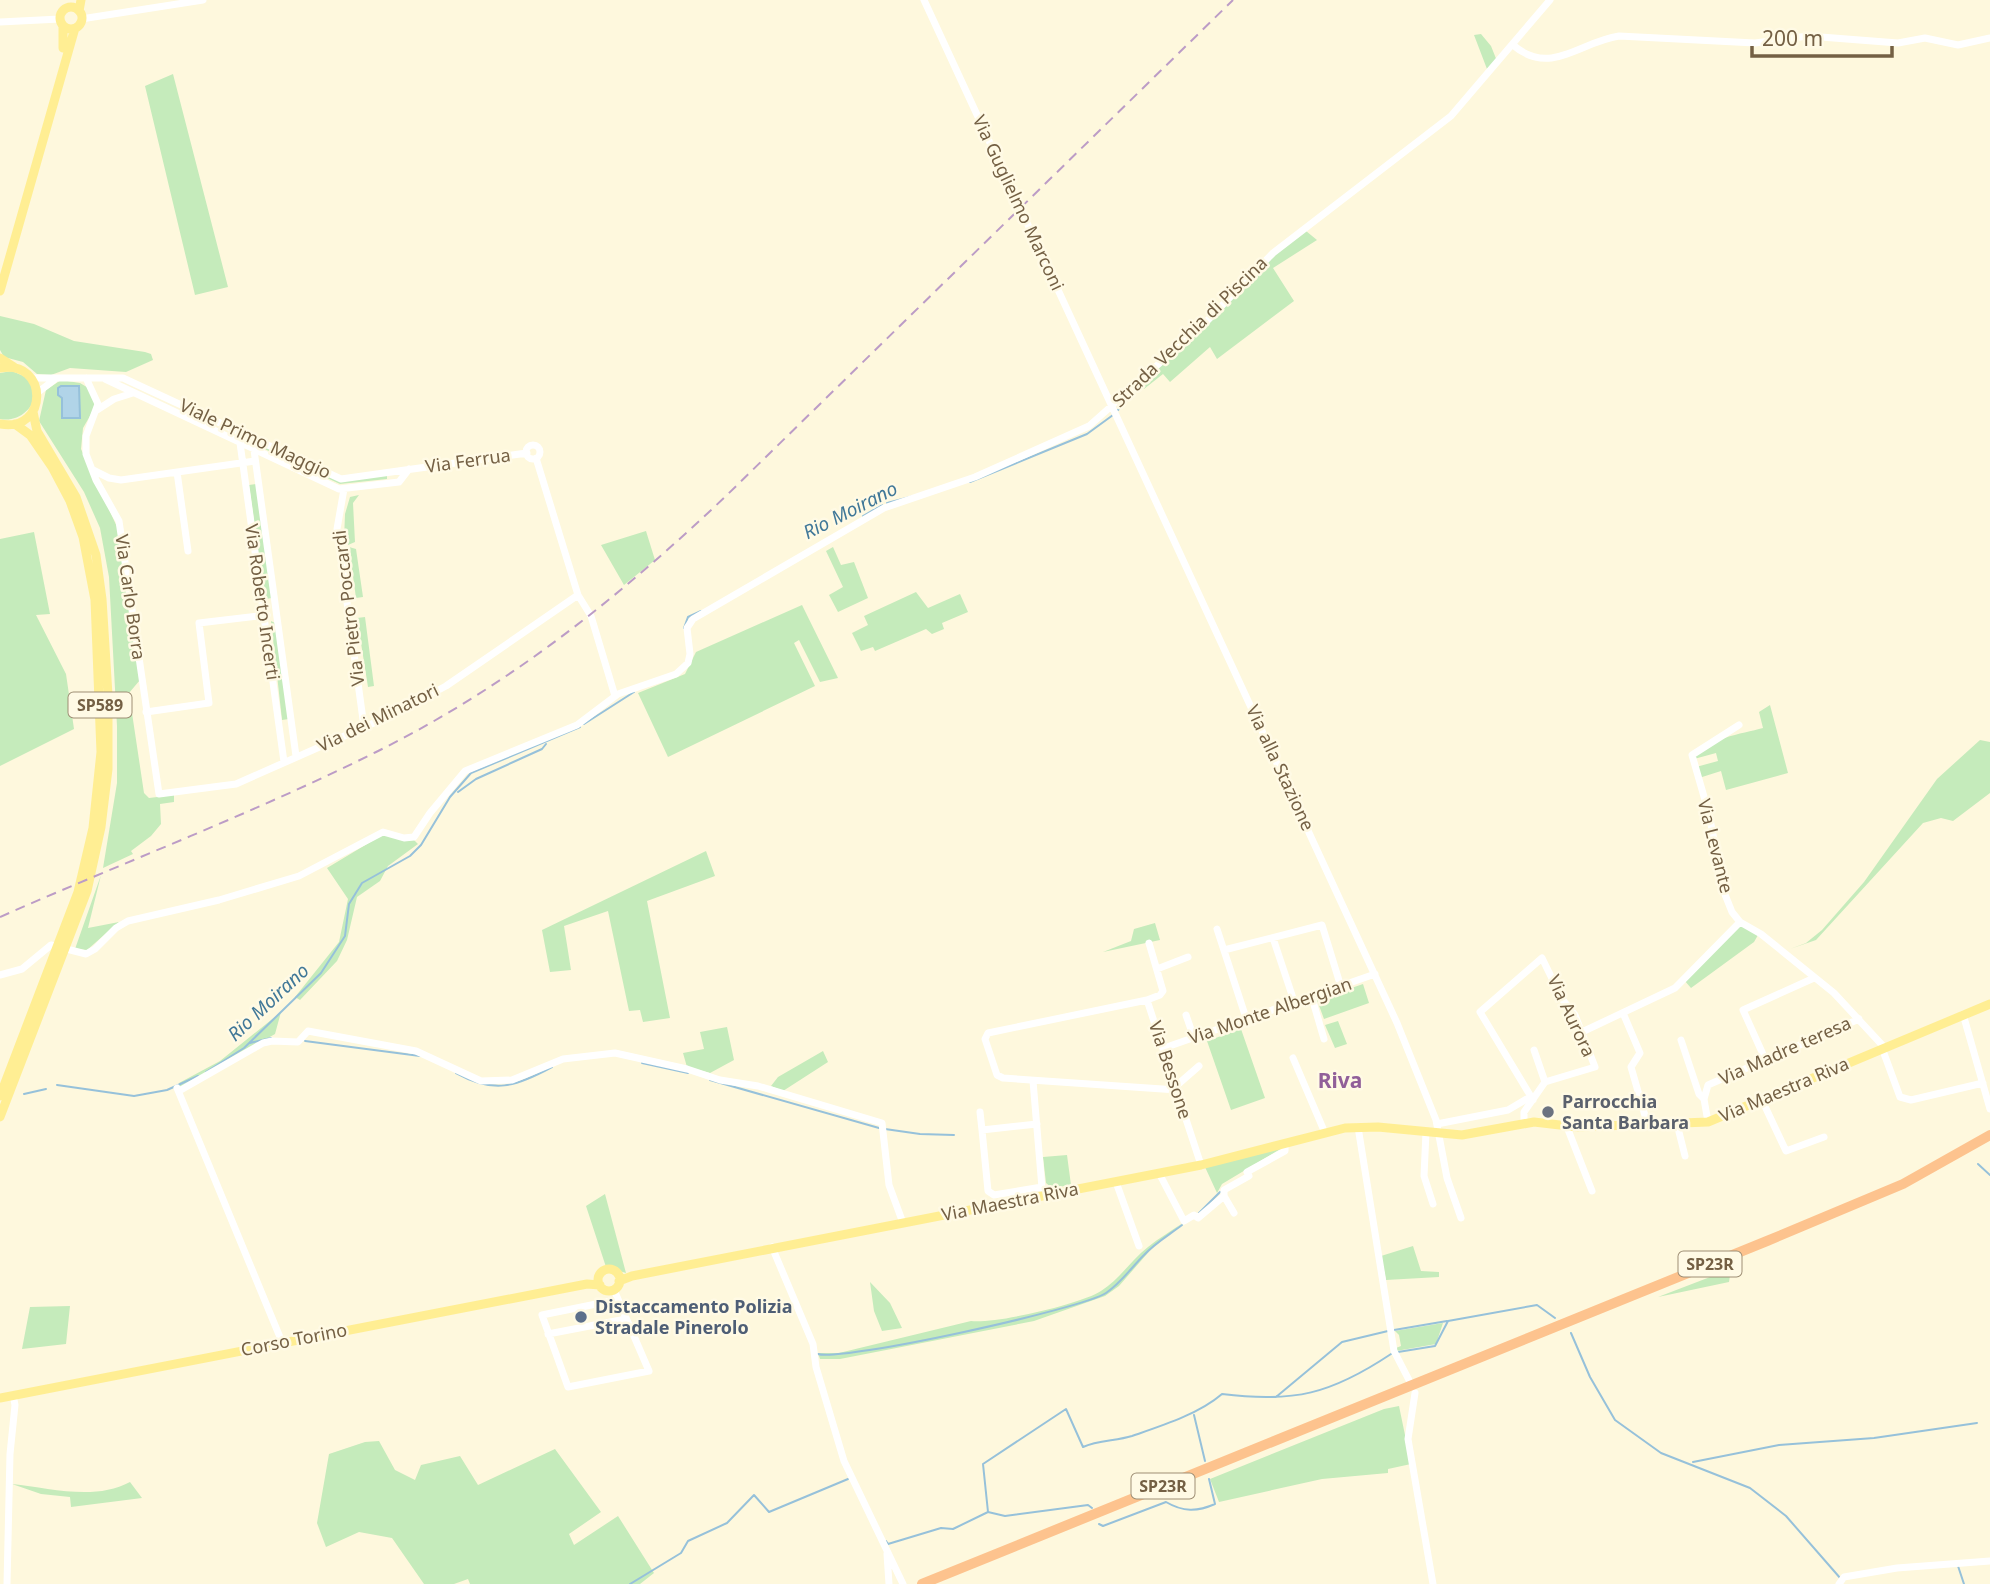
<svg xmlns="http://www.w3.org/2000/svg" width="1990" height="1584" viewBox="0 0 1990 1584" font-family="'Noto Sans',sans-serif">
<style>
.green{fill:#c5ebbb}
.water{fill:#b1d4e8;stroke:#96c1da;stroke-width:2}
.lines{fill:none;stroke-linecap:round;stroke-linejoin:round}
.stream{stroke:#96c1da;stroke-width:2}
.minor{stroke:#fff;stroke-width:7}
.major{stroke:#ffee93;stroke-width:9}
.highway{stroke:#fdc38e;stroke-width:10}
.rail{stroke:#bc9cc6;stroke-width:2;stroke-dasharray:10 7;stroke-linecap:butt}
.worship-dot{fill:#6b7280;stroke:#fffae5;stroke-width:2.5}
.service-dot{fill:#5c6f8a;stroke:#fffae5;stroke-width:2.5}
.labels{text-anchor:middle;stroke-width:5;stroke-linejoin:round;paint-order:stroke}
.shield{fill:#fffae5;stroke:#9e8e74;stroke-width:2}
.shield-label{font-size:16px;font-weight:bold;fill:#746044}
.street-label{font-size:18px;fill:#746044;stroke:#fffae5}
.worship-label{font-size:18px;font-weight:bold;fill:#5b616d;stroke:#fffae5;text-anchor:start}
.service-label{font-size:18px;font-weight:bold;fill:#4e5e75;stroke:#fffae5;text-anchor:start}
.water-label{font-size:19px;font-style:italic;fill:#417898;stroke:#fffae5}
.quarter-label{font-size:21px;font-weight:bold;fill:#915f99;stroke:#fffae5}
</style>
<rect width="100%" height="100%" fill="#fef8dd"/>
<path class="green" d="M1481 34 1491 46 1497 61 1487 69 1474 35Z
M173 74 228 287 195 295 145 86Z
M1306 231 1317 240 1273 268 1294 301 1217 359 1210 347 1170 382 1163 374 1144 389 1139 385 1270 257Z
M0 316 34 324 74 341 145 352 151 354 153 360 126 372 70 368 51 375 37 374 23 362 4 357 0 350Z
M12 371C16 373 23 375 27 378 47 396 24 424 0 419V373Z
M61 380 80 383 90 389 94 399V409L83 428 81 449 118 529 140 680 129 693 144 793 149 798 174 795V802L160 804 161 824 151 836 131 851 133 854 103 868 117 783V726L109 577 100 528 84 492 39 421 46 390Z
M258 443 343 481 387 475V479L340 484 258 446Z
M256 484 272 598 265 599 249 485Z
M359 495 353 503 355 542 348 545 344 541 345 514 350 497Z
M646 531 655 560 624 585 601 545Z
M34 532 50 614 36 615 66 674 74 729 0 766V539Z
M349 547 356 549 363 597 356 598Z
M833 547 841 565 854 562 868 598 838 612 829 595 843 587 826 551Z
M916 592 928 608 960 594 968 612 942 623 944 629 932 634 926 629 875 651 873 647 861 651 852 633 868 625 864 616Z
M802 605 838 678 820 682 799 640 794 643 815 686 668 757 638 693 685 674 696 652Z
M365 617 374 686 368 687 357 618Z
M271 621 275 623 289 719 282 720Z
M1770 705 1788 773 1726 790 1721 771 1699 778 1696 767 1718 761 1716 753 1694 759C1705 738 1742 734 1763 728L1759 712Z
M1980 740 1990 742V793L1953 821 1941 818 1923 823 1816 940 1790 949 1806 943 1822 930 1864 882 1937 779Z
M382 835 413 839 418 844 388 866 380 881 357 897 347 940 337 961 300 1000 295 997 339 942 348 899 327 868Z
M706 851 715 876 647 901 670 1018 643 1022 640 1010 629 1011 608 911 564 926 571 970 550 972 542 930Z
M101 875 88 928 119 922 87 950 75 949Z
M1155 923 1160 940 1103 952 1131 941 1134 929Z
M1741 925 1758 935 1754 942 1691 988 1684 980Z
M1363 984 1369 1003 1324 1019 1317 1000Z
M281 1012 275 1034 180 1088 179 1083 220 1061Z
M1338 1021 1347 1044 1335 1048 1325 1025Z
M727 1027 734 1060 710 1073 687 1067 683 1053 704 1049 700 1032Z
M1241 1029 1265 1098 1231 1110 1207 1041Z
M823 1051 828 1062 783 1091 771 1086 778 1077Z
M1282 1148 1222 1184 1217 1193 1205 1167Z
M1067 1155 1071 1185 1052 1188 1046 1183 1043 1157Z
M605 1194 626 1273 606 1267 586 1206Z
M1183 1223 1153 1247 1119 1286 1105 1296 1034 1321 840 1359H820L818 1353H839L971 1321C995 1324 1081 1304 1101 1291 1120 1279 1131 1260 1148 1247 1159 1238 1171 1231 1183 1223Z
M1413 1246 1421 1271 1439 1272V1277L1386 1280 1381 1256Z
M1731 1269 1729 1282 1658 1297Z
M870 1282 890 1303 902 1328 882 1331 874 1311Z
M70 1306 66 1344 22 1349 30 1307Z
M1443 1323 1436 1344 1396 1351V1348L1401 1346 1399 1335 1395 1331Z
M1399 1406 1411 1464 1388 1469V1473L1322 1479 1219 1502 1210 1479 1384 1409Z
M379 1441 395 1470 415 1480 421 1465 460 1456 478 1485 555 1449 601 1512 569 1534 574 1545 618 1516 654 1573 640 1584H470L468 1579 454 1584H424L392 1538 359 1532 326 1547 317 1523 329 1454 365 1442Z
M130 1482 142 1498 71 1507 70 1497 41 1494 12 1484C50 1488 95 1501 130 1482Z"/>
<path class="water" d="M61 386H79L80 418H62V398L58 395V388Z"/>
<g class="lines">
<path class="stream" d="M1118 410 1128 399
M970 482 1087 434 1113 415
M887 503 914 496
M863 516 882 505
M684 628 688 617 701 611
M584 724 634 692
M458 792 476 779 542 749 546 744
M305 1041 420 1056
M250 1043 271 1038
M642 1063 688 1073
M206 1072 244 1048 321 973 345 936 349 904 362 883 410 856 421 845 450 797 471 773 580 727
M456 1073C494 1094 515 1087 552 1067
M710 1080 879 1128
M57 1085 134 1096 167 1090 198 1076
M24 1094 46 1089
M885 1129 920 1134 954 1135
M1978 1164 1990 1175
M1199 1213 1220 1192
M1394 1330 1447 1321
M1571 1333 1590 1377 1615 1420 1661 1453 1750 1488 1786 1516 1841 1579
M1398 1352 1435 1346 1448 1321 1537 1305 1555 1318
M818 1354C841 1362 1082 1309 1106 1293 1121 1283 1131 1268 1144 1255 1155 1243 1169 1235 1182 1225
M1276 1397 1342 1342 1388 1331
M1194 1415 1205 1461
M1693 1462 1779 1445 1874 1438 1977 1423
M988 1512 983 1464 1066 1409 1083 1447C1098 1440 1116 1441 1132 1436 1161 1426 1199 1414 1222 1394 1294 1403 1331 1394 1391 1354
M1099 1524 1103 1526 1166 1502C1183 1512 1197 1512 1215 1504L1209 1479
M886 1541 888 1544 941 1528 953 1529 988 1512 1005 1516 1088 1505 1092 1508
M1958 1566 1964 1584
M630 1584 681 1553 688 1541 727 1523 754 1495 769 1512 848 1479"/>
<path class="minor" d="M924 0 1397 1023 1436 1120 1447 1178 1461 1218
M81 19 203 0
M0 22 60 19
M1513 45C1550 77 1579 42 1619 36L1755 43 1808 36 1898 43 1925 38 1958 45 1990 38
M32 378H123L341 479 527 453
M86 378 98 404 86 436V454L96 480 119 521 159 794 236 784 394 714 446 686 578 595
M105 379 339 489 399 482 409 469
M37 393 54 380
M97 410 114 399 133 393
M240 443 284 762
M526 452a7 7 0 1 1 14 0a7 7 0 1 1-14 0Z
M254 450 296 756
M536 458 578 595 591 616 615 696
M93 470 109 478 121 480 255 461
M177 472 188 551
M344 489 337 529 364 727
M146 712 209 703 199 623 267 615
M1739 725 1692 755 1709 814 1724 892 1732 912 1740 922 1761 934 1834 993 1884 1047
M1217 929 1247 1021
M1273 938 1295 1004
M1149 943 1163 991 1160 995 1147 1000 1201 1165
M1224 950 1322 925 1341 987
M1157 969 1188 957
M0 975 22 969 51 945 86 954 95 949 116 928 128 921 219 900 299 876 383 832 404 838 414 837 430 813 465 771 577 725 618 694 676 674 688 663 690 654 687 628 693 619 884 508 975 477 1089 426 1207 321 1273 253 1451 116 1550 0
M1312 998 1324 1039
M1147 1000 988 1033 985 1039 997 1075 1003 1078 1177 1090
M1623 1013 1640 1053 1631 1067 1648 1126
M1963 1014 1990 1109
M1186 1015 1194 1038
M1582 1032 1675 988 1740 922
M1681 1040 1699 1094 1704 1099
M1164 1048 1375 974
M1882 1048 1900 1097 1911 1100 1983 1083
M1534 1050 1545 1082
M1293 1058 1325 1133
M1766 1061 1743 1010 1814 978
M1033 1081 1042 1188
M1176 1086 1199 1066
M177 1088 282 1342
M179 1091 263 1043 272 1041 298 1042 308 1031 416 1051 481 1081 512 1080 563 1059 615 1053 687 1069 720 1080 758 1086 882 1123 889 1185 903 1223
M1533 1100 1480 1012 1542 958 1562 999 1575 1015 1595 1067 1545 1082
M1762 1100 1786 1151 1824 1137
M980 1112 982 1130
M1708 1122 1704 1099 1708 1085 1859 1019
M1524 1123V1112L1545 1082
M1037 1124 982 1130 988 1191 994 1195 1042 1187
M1437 1124 1508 1110 1530 1097
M1677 1124 1685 1156
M1358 1127 1394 1351 1410 1382
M1567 1127 1592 1191
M1426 1132 1424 1176 1433 1204
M1159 1173 1184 1221 1194 1215 1198 1218 1224 1196V1190L1249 1176 1247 1172 1285 1151V1145
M1116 1182 1139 1246
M1224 1196 1234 1213
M772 1247 813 1344 816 1367 844 1461 903 1584
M611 1301 542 1315 568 1387 649 1371 614 1290
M548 1334 626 1319
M1415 1393 1408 1439 1433 1584
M887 1554 889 1584
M7 1584 10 1454 15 1405 13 1395
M1839 1584 1844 1577 1897 1568 1990 1561"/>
<path class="major" d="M60 18a11 11 0 1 1 22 0a11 11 0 1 1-22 0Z
M79 11 81 0
M63 26V48
M0 291 75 28
M0 358 14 367
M0 368C49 359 49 433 0 424
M0 1096 78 892 93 828 101 752 95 600 83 537 70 501 52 467 30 435 15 424
M0 1117 87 891 101 827 108 769V695L102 599 96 555 76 497 37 431 33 412
M598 1280a11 11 0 1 1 22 0a11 11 0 1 1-22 0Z
M619 1281 632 1276 1201 1165 1345 1128 1378 1127 1462 1135 1534 1122 1577 1127 1708 1122 1990 1004
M0 1398 587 1284 600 1285"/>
<path class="highway" d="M922 1584 1767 1241 1903 1184 1990 1135"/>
<path class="rail" d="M0 917C129 860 262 810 388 746 515 681 624 593 727 495L1233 0"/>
</g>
<circle class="worship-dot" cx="1548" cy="1112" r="7"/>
<circle class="service-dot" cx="581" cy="1317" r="7"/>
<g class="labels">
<g class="shield">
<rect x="68.5" y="692.5" width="63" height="25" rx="5"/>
<rect x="1678.5" y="1251.5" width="63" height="25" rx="5"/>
<rect x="1131.5" y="1473.5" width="63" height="25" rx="5"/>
</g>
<g class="shield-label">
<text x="100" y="711">SP589</text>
<text x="1710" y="1270">SP23R</text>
<text x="1163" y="1492">SP23R</text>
</g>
<g class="street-label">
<text transform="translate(1018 203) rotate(65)" y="6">Via Guglielmo Marconi</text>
<text transform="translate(1190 332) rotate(-44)" y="6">Strada Vecchia di Piscina</text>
<text transform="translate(255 439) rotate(25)" y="6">Viale Primo Maggio</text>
<text transform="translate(468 461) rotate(-8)" y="6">Via Ferrua</text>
<text transform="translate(130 597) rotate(82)" y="6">Via Carlo Borra</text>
<text transform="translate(262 602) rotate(82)" y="6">Via Roberto Incerti</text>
<text transform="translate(349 608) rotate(-97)" y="6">Via Pietro Poccardi</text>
<text transform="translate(378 718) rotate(-26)" y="6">Via dei Minatori</text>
<text transform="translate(1280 768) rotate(65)" y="6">Via alla Stazione</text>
<text transform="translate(1715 846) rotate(76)" y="6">Via Levante</text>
<text transform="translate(1270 1011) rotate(-19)" y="6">Via Monte Albergian</text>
<text transform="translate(1571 1016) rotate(65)" y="6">Via Aurora</text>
<text transform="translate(1785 1051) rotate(-24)" y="6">Via Madre teresa</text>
<text transform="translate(1170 1070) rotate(72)" y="6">Via Bessone</text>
<text transform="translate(1784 1090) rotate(-23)" y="6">Via Maestra Riva</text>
<text transform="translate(1010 1202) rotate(-11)" y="6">Via Maestra Riva</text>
<text transform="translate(294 1340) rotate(-11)" y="6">Corso Torino</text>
</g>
<g class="worship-label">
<text x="1562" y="1108">Parrocchia<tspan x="1562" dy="21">Santa Barbara</tspan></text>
</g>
<g class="service-label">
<text x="595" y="1313">Distaccamento Polizia<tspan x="595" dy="21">Stradale Pinerolo</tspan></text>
</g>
<g class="water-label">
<text transform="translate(850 510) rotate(-27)" y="7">Rio Moirano</text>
<text transform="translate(268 1002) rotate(-43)" y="7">Rio Moirano</text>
</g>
<g class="quarter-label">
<text x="1340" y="1088">Riva</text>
</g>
</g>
<path d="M1752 46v10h140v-10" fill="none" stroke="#746044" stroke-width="3.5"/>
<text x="1762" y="46" font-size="21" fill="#746044" stroke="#fffae5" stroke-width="5" paint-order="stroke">200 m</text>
</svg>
